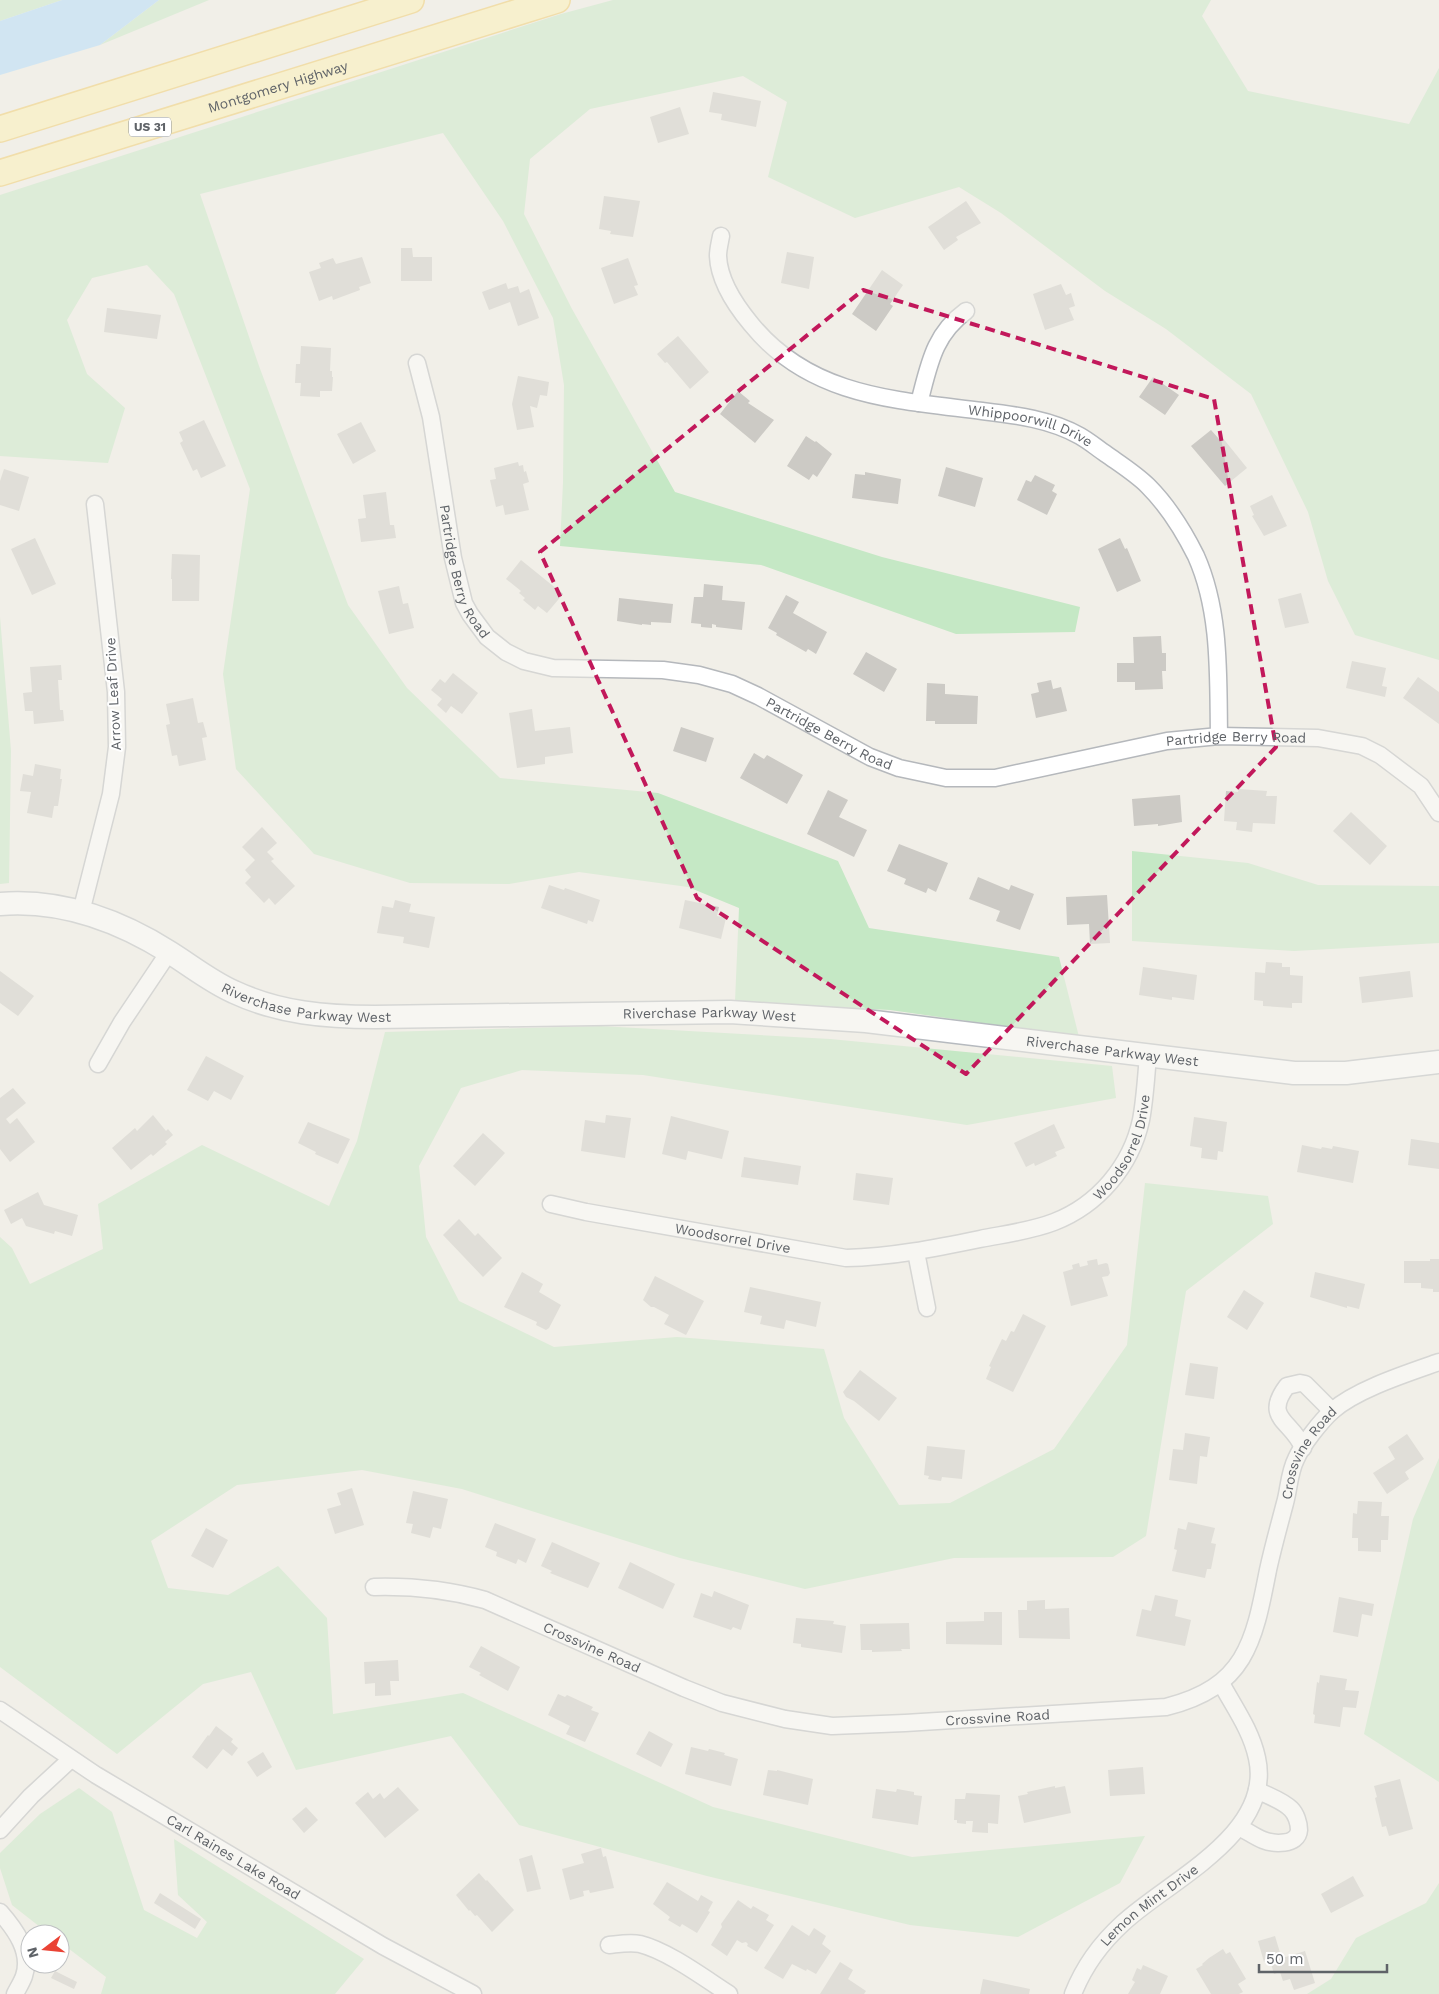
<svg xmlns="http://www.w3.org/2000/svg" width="1439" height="1994" viewBox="0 0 1439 1994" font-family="'Work Sans',sans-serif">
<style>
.green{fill:#c5e8c5}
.water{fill:#aadaff}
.building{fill:#cccac5}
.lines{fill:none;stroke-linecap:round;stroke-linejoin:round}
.street-casing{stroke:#b5b8bc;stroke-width:19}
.secondary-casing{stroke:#b6babf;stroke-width:25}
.primary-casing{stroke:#f2c960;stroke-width:28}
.street{stroke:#fff;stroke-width:16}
.secondary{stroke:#fff;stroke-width:22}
.primary{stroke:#fff2af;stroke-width:25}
.marked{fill:none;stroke:#c2185b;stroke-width:4;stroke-dasharray:10 6;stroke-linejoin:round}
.labels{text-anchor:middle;stroke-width:4;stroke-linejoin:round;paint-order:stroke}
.shield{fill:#fff;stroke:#8f9295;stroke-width:1}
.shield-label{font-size:12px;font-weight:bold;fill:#5f6368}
.street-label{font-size:14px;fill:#5f6368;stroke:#fff}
</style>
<rect width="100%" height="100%" fill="#f1efe8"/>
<path class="green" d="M0 0H62L0 21Z
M159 0H209L100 45Z
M613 0H1211L1202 16 1248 91 1409 124 1439 68V660L1355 635 1328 581 1308 512 1251 394 1166 329 1105 291 1001 213 959 187 855 218 768 177 787 102 743 76 590 109 530 159 524 214 572 309 675 492 882 557 1080 607 1075 632 956 634 761 565 560 546 563 483 564 385 553 318 503 221 443 133 200 194 259 366 348 605 407 688 500 778 658 793 838 861 869 928 1059 957 1079 1037 890 1010 735 1002 739 908 688 887 579 872 509 884 410 883 314 854 236 769 223 674 250 489 174 294 147 265 92 278 67 320 87 374 125 408 108 463 0 456V195L561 14Z
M0 617 11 751 9 883 0 884Z
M1132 851 1248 863 1318 885 1439 886V943L1294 951 1132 941Z
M600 1026 830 1039 1112 1066 1116 1098 967 1125 643 1075 522 1070 461 1088 419 1166 426 1237 459 1301 554 1347 677 1337 824 1349 844 1418 899 1505 950 1503 1054 1449 1127 1345 1145 1183 1268 1196 1273 1224 1186 1291 1146 1536 1113 1557 954 1558 805 1589 680 1558 462 1489 362 1470 237 1485 151 1541 168 1588 228 1595 278 1566 327 1618 333 1714 463 1693 713 1807 912 1857 1145 1836 1120 1883 1018 1937 910 1925 707 1876 519 1825 451 1736 296 1770 251 1672 203 1684 117 1754 0 1667V1237L12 1248 30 1284 103 1249 98 1204 202 1145 329 1206 357 1141 385 1032Z
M1439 1458V1782L1364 1734 1413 1519Z
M79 1788 112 1812 144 1910 197 1938 207 1922 178 1895 174 1839 364 1959 335 1994H101L106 1977 60 1942V1934H49L12 1905 0 1868V1853L40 1814Z
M1439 1883V1994H1307L1331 1979 1356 1938 1426 1903Z"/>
<path class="water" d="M62 0H159L100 45 0 75V21Z"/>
<path class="building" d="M713 92 761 101 756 127 721 120 722 114 709 112Z
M680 107 689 134 658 143 650 117Z
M604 196 640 201 633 237 610 234 611 231 599 229Z
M966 201 981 223 956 237 958 240 944 250 928 227Z
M401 248H412L413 257H432V281H401Z
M787 252 814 257 809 289 781 283Z
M362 257 371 283 359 287 360 290 333 300 332 296 319 301 309 272 321 268 319 263 333 258 336 264Z
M628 258 638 285 634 286 638 295 614 304 601 268Z
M882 270 903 285 890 304 893 306 876 331 852 314Z
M506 283 508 289 518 286 520 293 529 289 539 318 518 326 510 302 489 310 482 292Z
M1061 284 1066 295 1071 293 1075 306 1069 308 1074 320 1045 330 1033 294Z
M107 308 161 315 157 339 104 332Z
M678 336 709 372 690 389 667 362 665 363 657 354Z
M301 346 331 348 330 371H332V377H333L332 391H320V397L300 396 301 383H295L296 364H300Z
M518 376 549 382 547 396 540 395 537 408 530 406 534 427 517 430 512 404Z
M1153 377 1179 395 1165 415 1139 397Z
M738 391 750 401 748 403 774 420 755 443 720 414Z
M204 420 226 466 201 478 197 469 193 471 180 443 183 441 179 432Z
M361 422 376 451 353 464 337 434Z
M1211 430 1219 439 1222 437 1247 468 1225 486 1191 446Z
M806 436 815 442 816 441 832 454 817 477 813 474 809 480 787 466Z
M518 462 519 466 523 465 524 472 526 471 529 482 523 484 529 510 505 515 503 505 496 507 490 480 496 479 494 468Z
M946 467 983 478 975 507 938 496Z
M4 469 29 477 19 511 0 505V481Z
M865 472 901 479 898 504 852 498 855 474 865 475Z
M1035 475 1055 485 1052 491 1057 494 1047 515 1017 500 1026 480 1031 482Z
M386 492 390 525H394L396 538 361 542 358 519 366 518 363 495Z
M1272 495 1287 526 1264 536 1252 516 1254 515 1250 506Z
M35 538 56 584 32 595 11 549Z
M1120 538 1125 549 1127 548 1141 581 1117 592 1098 549Z
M172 554 200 555 199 601H172V579H171Z
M521 560 563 594 547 613 538 606 535 610 523 600 525 598 519 593 521 591 506 579Z
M704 584 723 586 722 600 745 602 742 630 716 627V625L712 624V628L701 627V624L691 623 694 597H703Z
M399 586 403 604 408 603 414 628 389 634 378 591Z
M1301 593 1309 623 1285 628 1278 599Z
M786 595 799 602 793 613 827 632 816 654 808 649 806 652 776 635 777 633 768 628Z
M619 598 673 604 671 623 651 622V625L642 624V625L617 621Z
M1161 636 1162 653H1166V671H1162L1163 689 1135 690V682H1117V663H1134L1133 637Z
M866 652 897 669 884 692 853 674Z
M1352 661 1386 668 1382 686 1387 687 1385 697 1346 688Z
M61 665 62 680H58L60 710H63L64 721 34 724 33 711H25L23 693 32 692 30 667Z
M453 673 478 693 462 714 451 706 446 713 437 705 442 699 431 690 440 679 445 683Z
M1418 677 1439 692V724L1403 698Z
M1051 680 1053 689 1061 687 1067 711 1036 718 1031 694 1039 692 1037 683Z
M927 683 945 684V694L978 696 977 724H935V721H926Z
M193 698 198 723 203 722 207 737 202 738 206 760 179 766 177 755 172 756 166 725 170 724 166 704Z
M532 709 535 731 570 727 573 753 545 757V764L517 768 509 713Z
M681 727 714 738 706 762 673 751Z
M754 753 764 759 767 755 803 775 787 804 740 778Z
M35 764 61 769 60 779H62L58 806H54L52 818 27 813 31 792 20 791 23 774 33 776Z
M1239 789 1267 791 1266 796H1277L1275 824 1253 823 1252 832 1236 830 1237 822 1224 821 1226 791 1238 792Z
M828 790 848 800 839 817 867 830 854 857 807 834Z
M1180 795 1182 822 1158 826V824L1134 826 1132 799Z
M1351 812 1387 846 1370 865 1333 831Z
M262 827 277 843 267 852 274 859 271 861 295 886 275 905 269 898 264 903 245 883 251 877 245 870 255 860 242 847Z
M899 844 948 863 936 892 928 888 926 893 904 884 906 879 887 871Z
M978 877 1009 890 1011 885 1034 894 1020 930 996 921 1000 911 969 899Z
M549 885 564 890 565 888 600 900 593 922 588 920 587 924 541 908Z
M1107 895 1110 943 1090 944 1089 924 1067 925 1066 897Z
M395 900 411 904 409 912 435 917 429 948 403 943 404 937 377 933 382 906 393 908Z
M685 900 719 907 717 916 726 918 721 939 679 928Z
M1266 962 1282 963V967H1290V975L1303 976 1302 1003H1292V1008L1263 1006V1001L1254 1000 1255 972 1265 973Z
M1143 967 1197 975 1194 1000 1172 997V1000L1139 995Z
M0 971 34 996 18 1016 0 1003Z
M1410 971 1413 997 1362 1003 1359 977Z
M206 1056 244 1076 231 1100 214 1091 208 1101 187 1090Z
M13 1088 26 1103 6 1119 10 1124 17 1118 35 1142 10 1162 0 1149V1098Z
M153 1115 166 1131 168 1129 173 1135 165 1142 167 1144 153 1156 151 1154 131 1170 112 1148 135 1128 137 1131Z
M606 1115 631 1118 625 1158 581 1151 585 1120 605 1123Z
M671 1116 729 1131 722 1159 688 1151 686 1160 662 1154Z
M1194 1117 1227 1122 1223 1152 1218 1151 1217 1160 1201 1158 1202 1148 1190 1146Z
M308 1122 350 1139 338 1164 315 1154 316 1152 298 1143Z
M1054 1124 1065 1148 1055 1152 1057 1156 1035 1166 1034 1163 1026 1167 1014 1143Z
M483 1133 505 1153 475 1186 453 1166Z
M1411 1139 1439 1143V1169L1408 1165Z
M1302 1145 1321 1149 1322 1147 1332 1149 1333 1146 1359 1151 1353 1183 1297 1172Z
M744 1157 801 1166 798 1185 741 1177Z
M856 1173 893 1178 889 1205 853 1200Z
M38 1192 44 1205 78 1215 72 1236 55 1231 54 1234 26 1226 22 1218 11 1224 4 1210Z
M459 1219 475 1236 478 1233 502 1258 483 1277 443 1235Z
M1097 1259 1098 1265 1106 1263 1108 1264 1110 1273 1108 1276 1102 1277 1108 1296 1071 1306 1063 1272 1073 1269 1072 1265 1079 1263 1080 1267 1088 1265 1087 1261Z
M1430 1259H1439V1292H1433V1289L1421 1288V1283H1404V1261H1430Z
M522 1272 543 1284 539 1292 561 1305 549 1328 546 1330 536 1325 537 1322 504 1307Z
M1315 1272 1365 1284 1359 1309 1347 1306V1308L1310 1297Z
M655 1276 704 1301 686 1335 664 1324 669 1315 654 1307H651L643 1300Z
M750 1287 821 1302 816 1327 786 1320 784 1329 760 1324 762 1316 744 1312Z
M1244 1290 1264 1303 1247 1330 1227 1317Z
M1023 1314 1046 1326 1013 1392 986 1379 991 1367 989 1366 1002 1339 1006 1341 1011 1331 1014 1332Z
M1190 1363 1218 1367 1214 1399 1185 1395Z
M860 1370 897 1398 879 1421 854 1401 846 1397 843 1392Z
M1185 1433 1210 1437 1207 1457 1200 1456 1197 1484 1169 1480 1173 1449 1183 1450Z
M1407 1434 1424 1459 1405 1472 1409 1479 1387 1494 1373 1473 1395 1459 1388 1447Z
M927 1446 965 1450 962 1479 942 1477 941 1481 928 1479 929 1476 924 1475Z
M352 1488 364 1525 335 1534 327 1509 341 1505 337 1493Z
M413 1491 448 1499 441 1529 433 1527 430 1538 411 1533 413 1524 406 1523Z
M1358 1501 1382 1502 1381 1516H1389L1388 1540H1381V1552L1358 1551V1538H1352L1353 1513 1357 1514Z
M1188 1522 1215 1528 1211 1543 1216 1544 1211 1569H1207L1205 1578 1172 1571 1177 1550 1174 1549 1178 1528 1186 1530Z
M495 1523 536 1539 526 1563 518 1559 516 1564 496 1556 497 1552 485 1547Z
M206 1528 228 1540 213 1568 191 1556Z
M552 1542 600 1563 588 1588 550 1573 552 1571 541 1566Z
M630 1562 675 1584 663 1609 618 1588Z
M714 1591 749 1605 741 1630 733 1627 731 1630 693 1617 701 1593 712 1597Z
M1155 1595 1178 1600 1175 1616 1191 1620 1185 1646 1136 1636 1142 1609 1151 1611Z
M1339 1597 1374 1604 1372 1616 1362 1614 1358 1637 1333 1632Z
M1045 1600V1609L1069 1608 1070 1639 1019 1638 1018 1610H1027V1601Z
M984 1612H1002V1645L946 1644V1622L984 1621Z
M796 1618 834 1621 833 1624 846 1626 842 1653 801 1647V1644L793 1643Z
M909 1623 910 1649H901L902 1651 872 1652V1650H861L860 1624Z
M481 1646 520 1667 508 1691 479 1675 481 1673 469 1667Z
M398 1660 399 1681H390L391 1695 375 1696V1683L365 1684 364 1662Z
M1320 1675 1347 1679 1345 1690 1359 1691 1356 1708 1343 1707 1340 1727 1314 1723 1315 1715 1313 1714 1317 1682 1319 1683Z
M558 1694 565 1697 567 1695 593 1707 591 1710 599 1713 585 1742 566 1734 570 1726 548 1715Z
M216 1726 233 1739 231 1742 238 1748 232 1756 223 1749 207 1769 192 1757 208 1735 209 1736Z
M649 1731 673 1744 661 1767 636 1754Z
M691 1747 708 1751 709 1749 725 1753 724 1755 738 1759 731 1786 685 1774Z
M263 1752 272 1767 257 1777 247 1762Z
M1143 1767 1145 1794 1110 1796 1108 1770Z
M768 1770 777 1771V1770L813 1779 808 1805 763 1795Z
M1400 1779 1413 1829 1389 1836 1386 1826 1382 1827 1375 1798 1377 1797 1374 1786Z
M1055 1786V1788L1065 1786 1071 1813 1024 1823 1018 1796 1028 1794 1027 1792Z
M398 1787 419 1810 385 1838 355 1803 368 1792 373 1799 380 1793 384 1799Z
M876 1789 896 1792 897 1789 914 1792V1795L922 1796 918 1825 872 1818Z
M966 1793 1000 1795 998 1824 988 1823V1833L972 1832 973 1821H966V1824L957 1823V1820H954L955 1799H965Z
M306 1807 318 1820 304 1833 292 1819Z
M601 1848 603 1857 606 1856 614 1888 590 1893 589 1890 583 1891 584 1896 570 1900 562 1869 584 1863 581 1854Z
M532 1855 541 1889 527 1892 519 1859Z
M479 1873 486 1881 487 1880 514 1910 492 1932 477 1915 475 1916 470 1910 469 1911 456 1895Z
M1353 1876 1364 1896 1331 1913 1321 1894Z
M667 1882 698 1901 701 1895 713 1902 708 1911 710 1912 697 1933 682 1924 680 1927 668 1920 670 1917 653 1904Z
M160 1893 201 1919 195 1929 154 1903Z
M738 1900 751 1909 753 1906 769 1915 766 1920 774 1925 757 1952 747 1946 748 1944 746 1942 742 1943 737 1940 727 1956 711 1945 722 1927 721 1924Z
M792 1925 809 1936 814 1928 826 1936 822 1944 831 1951 816 1974 807 1969 806 1971 792 1964 783 1979 764 1968Z
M1275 1936 1281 1956H1279V1959L1305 1951 1315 1983 1294 1990 1290 1979 1283 1981 1280 1972 1274 1974 1270 1960 1264 1962 1258 1941Z
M1223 1949 1226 1954 1230 1952 1246 1979 1238 1984 1243 1992 1239 1994H1211L1196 1969 1203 1965 1202 1964 1209 1958Z
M840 1962 853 1970 848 1979 866 1991 864 1994H820Z
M1143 1965 1168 1976 1160 1994H1128L1135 1982 1132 1980 1137 1968 1141 1970Z
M55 1971 77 1982 74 1989 51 1978Z
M983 1979 1030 1989 1029 1994H980Z"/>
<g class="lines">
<g class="street-casing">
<g id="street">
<path id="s1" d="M721 236C720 242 718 249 718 256 719 281 736 306 751 324 810 397 896 400 982 411 1015 415 1050 419 1080 436 1089 441 1097 448 1106 454 1120 464 1136 474 1148 486 1167 505 1184 532 1196 556 1221 612 1218 676 1219 736"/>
<path id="s2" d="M417 363 431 417 453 558 464 603 470 614 487 637 506 652 524 661 553 668 663 670 699 675 732 684 758 696 870 757 899 768 946 778H995L1167 741 1219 736 1318 738 1362 746 1380 755 1421 786 1439 813"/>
<path d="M919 403C929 366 933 335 966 311"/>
<path d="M81 912 111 794 117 747 116 692 95 504"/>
<path d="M98 1064 122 1022 169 952"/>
<path id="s3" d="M551 1204 586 1212 846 1258C892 1257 936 1248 980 1239 1005 1234 1031 1231 1054 1222 1098 1205 1131 1166 1141 1120 1145 1099 1146 1077 1148 1056"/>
<path d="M916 1252 927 1308"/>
<path d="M1303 1448C1293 1421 1262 1419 1287 1386L1300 1383 1305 1384 1332 1411"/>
<path id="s4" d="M374 1587C412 1586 449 1590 485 1600L684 1688 722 1703 785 1719 832 1726 905 1723 1166 1707C1246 1687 1254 1642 1268 1570 1273 1547 1279 1526 1285 1503 1289 1489 1289 1473 1296 1459 1302 1445 1321 1421 1332 1411 1357 1389 1408 1373 1439 1362"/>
<path id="s5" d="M0 1710 96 1775 383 1946 473 1994"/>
<path d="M1239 1827C1247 1831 1255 1837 1263 1840 1273 1844 1298 1846 1299 1830 1299 1823 1296 1814 1291 1809 1282 1800 1268 1796 1257 1790"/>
<path d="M0 1830 31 1796 71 1759"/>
<path d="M0 1912C15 1929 32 1952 24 1976 22 1982 18 1988 15 1994"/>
<path d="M609 1945C619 1944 630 1942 640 1944 668 1951 704 1978 729 1994"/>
<path id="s6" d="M1073 1994C1084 1966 1101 1943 1123 1923 1168 1881 1274 1834 1257 1758 1251 1730 1234 1707 1221 1683"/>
</g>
</g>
<g class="secondary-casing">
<g id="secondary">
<path id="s7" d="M0 904C62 899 118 920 169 952 190 965 211 982 234 992 279 1013 326 1017 375 1017L730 1012 866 1021 1294 1073H1346L1439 1062"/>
</g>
</g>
<g class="primary-casing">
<g id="primary">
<path d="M0 129 411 0"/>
<path id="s8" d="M0 173 557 0"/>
</g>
</g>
<use href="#street" class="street"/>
<use href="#secondary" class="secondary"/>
<use href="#primary" class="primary"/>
</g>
<path d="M0 0H1439V1994H0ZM863 290 1214 399 1276 747 966 1074 697 898 540 552Z" fill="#f1efe8" fill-opacity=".55" fill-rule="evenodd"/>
<path class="marked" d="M863 290 1214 399 1276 747 966 1074 697 898 540 552Z"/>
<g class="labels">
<rect class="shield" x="129" y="117.5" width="42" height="19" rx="4"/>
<g class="shield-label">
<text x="150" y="131">US 31</text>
</g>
<g class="street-label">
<text dy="5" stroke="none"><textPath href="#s8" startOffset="291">Montgomery Highway</textPath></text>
<text dy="5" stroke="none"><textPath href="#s1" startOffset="402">Whippoorwill Drive</textPath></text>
<text dy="5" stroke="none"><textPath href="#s2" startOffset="215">Partridge Berry Road</textPath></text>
<text transform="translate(113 694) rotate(-93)" y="5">Arrow Leaf Drive</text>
<text dy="5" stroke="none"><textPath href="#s2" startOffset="650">Partridge Berry Road</textPath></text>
<text dy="5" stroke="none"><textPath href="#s2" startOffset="1070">Partridge Berry Road</textPath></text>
<text dy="5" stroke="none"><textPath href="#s7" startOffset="329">Riverchase Parkway West</textPath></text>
<text dy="5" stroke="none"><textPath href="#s7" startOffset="734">Riverchase Parkway West</textPath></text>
<text dy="5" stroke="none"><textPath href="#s7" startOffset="1139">Riverchase Parkway West</textPath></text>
<text dy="5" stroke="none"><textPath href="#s3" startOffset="618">Woodsorrel Drive</textPath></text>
<text dy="5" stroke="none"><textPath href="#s3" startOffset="185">Woodsorrel Drive</textPath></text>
<text dy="5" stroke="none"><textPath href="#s4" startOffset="1128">Crossvine Road</textPath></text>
<text dy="5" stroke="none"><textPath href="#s4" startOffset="229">Crossvine Road</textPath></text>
<text dy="5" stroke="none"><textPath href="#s4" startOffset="649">Crossvine Road</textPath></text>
<text dy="5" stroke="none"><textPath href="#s5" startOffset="276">Carl Raines Lake Road</textPath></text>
<text dy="5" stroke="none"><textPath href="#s6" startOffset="119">Lemon Mint Drive</textPath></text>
</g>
</g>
<g transform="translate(45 1949) rotate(254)"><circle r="24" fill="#ffffff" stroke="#bfc1c3"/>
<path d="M0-4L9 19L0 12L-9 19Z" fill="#ea4335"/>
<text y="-8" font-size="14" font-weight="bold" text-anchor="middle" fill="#5f6368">N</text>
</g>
<path d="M1259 1964v8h128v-8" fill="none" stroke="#5f6368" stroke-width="2.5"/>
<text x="1266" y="1964" font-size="15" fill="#5f6368" stroke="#ffffff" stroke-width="4" paint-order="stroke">50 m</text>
</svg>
